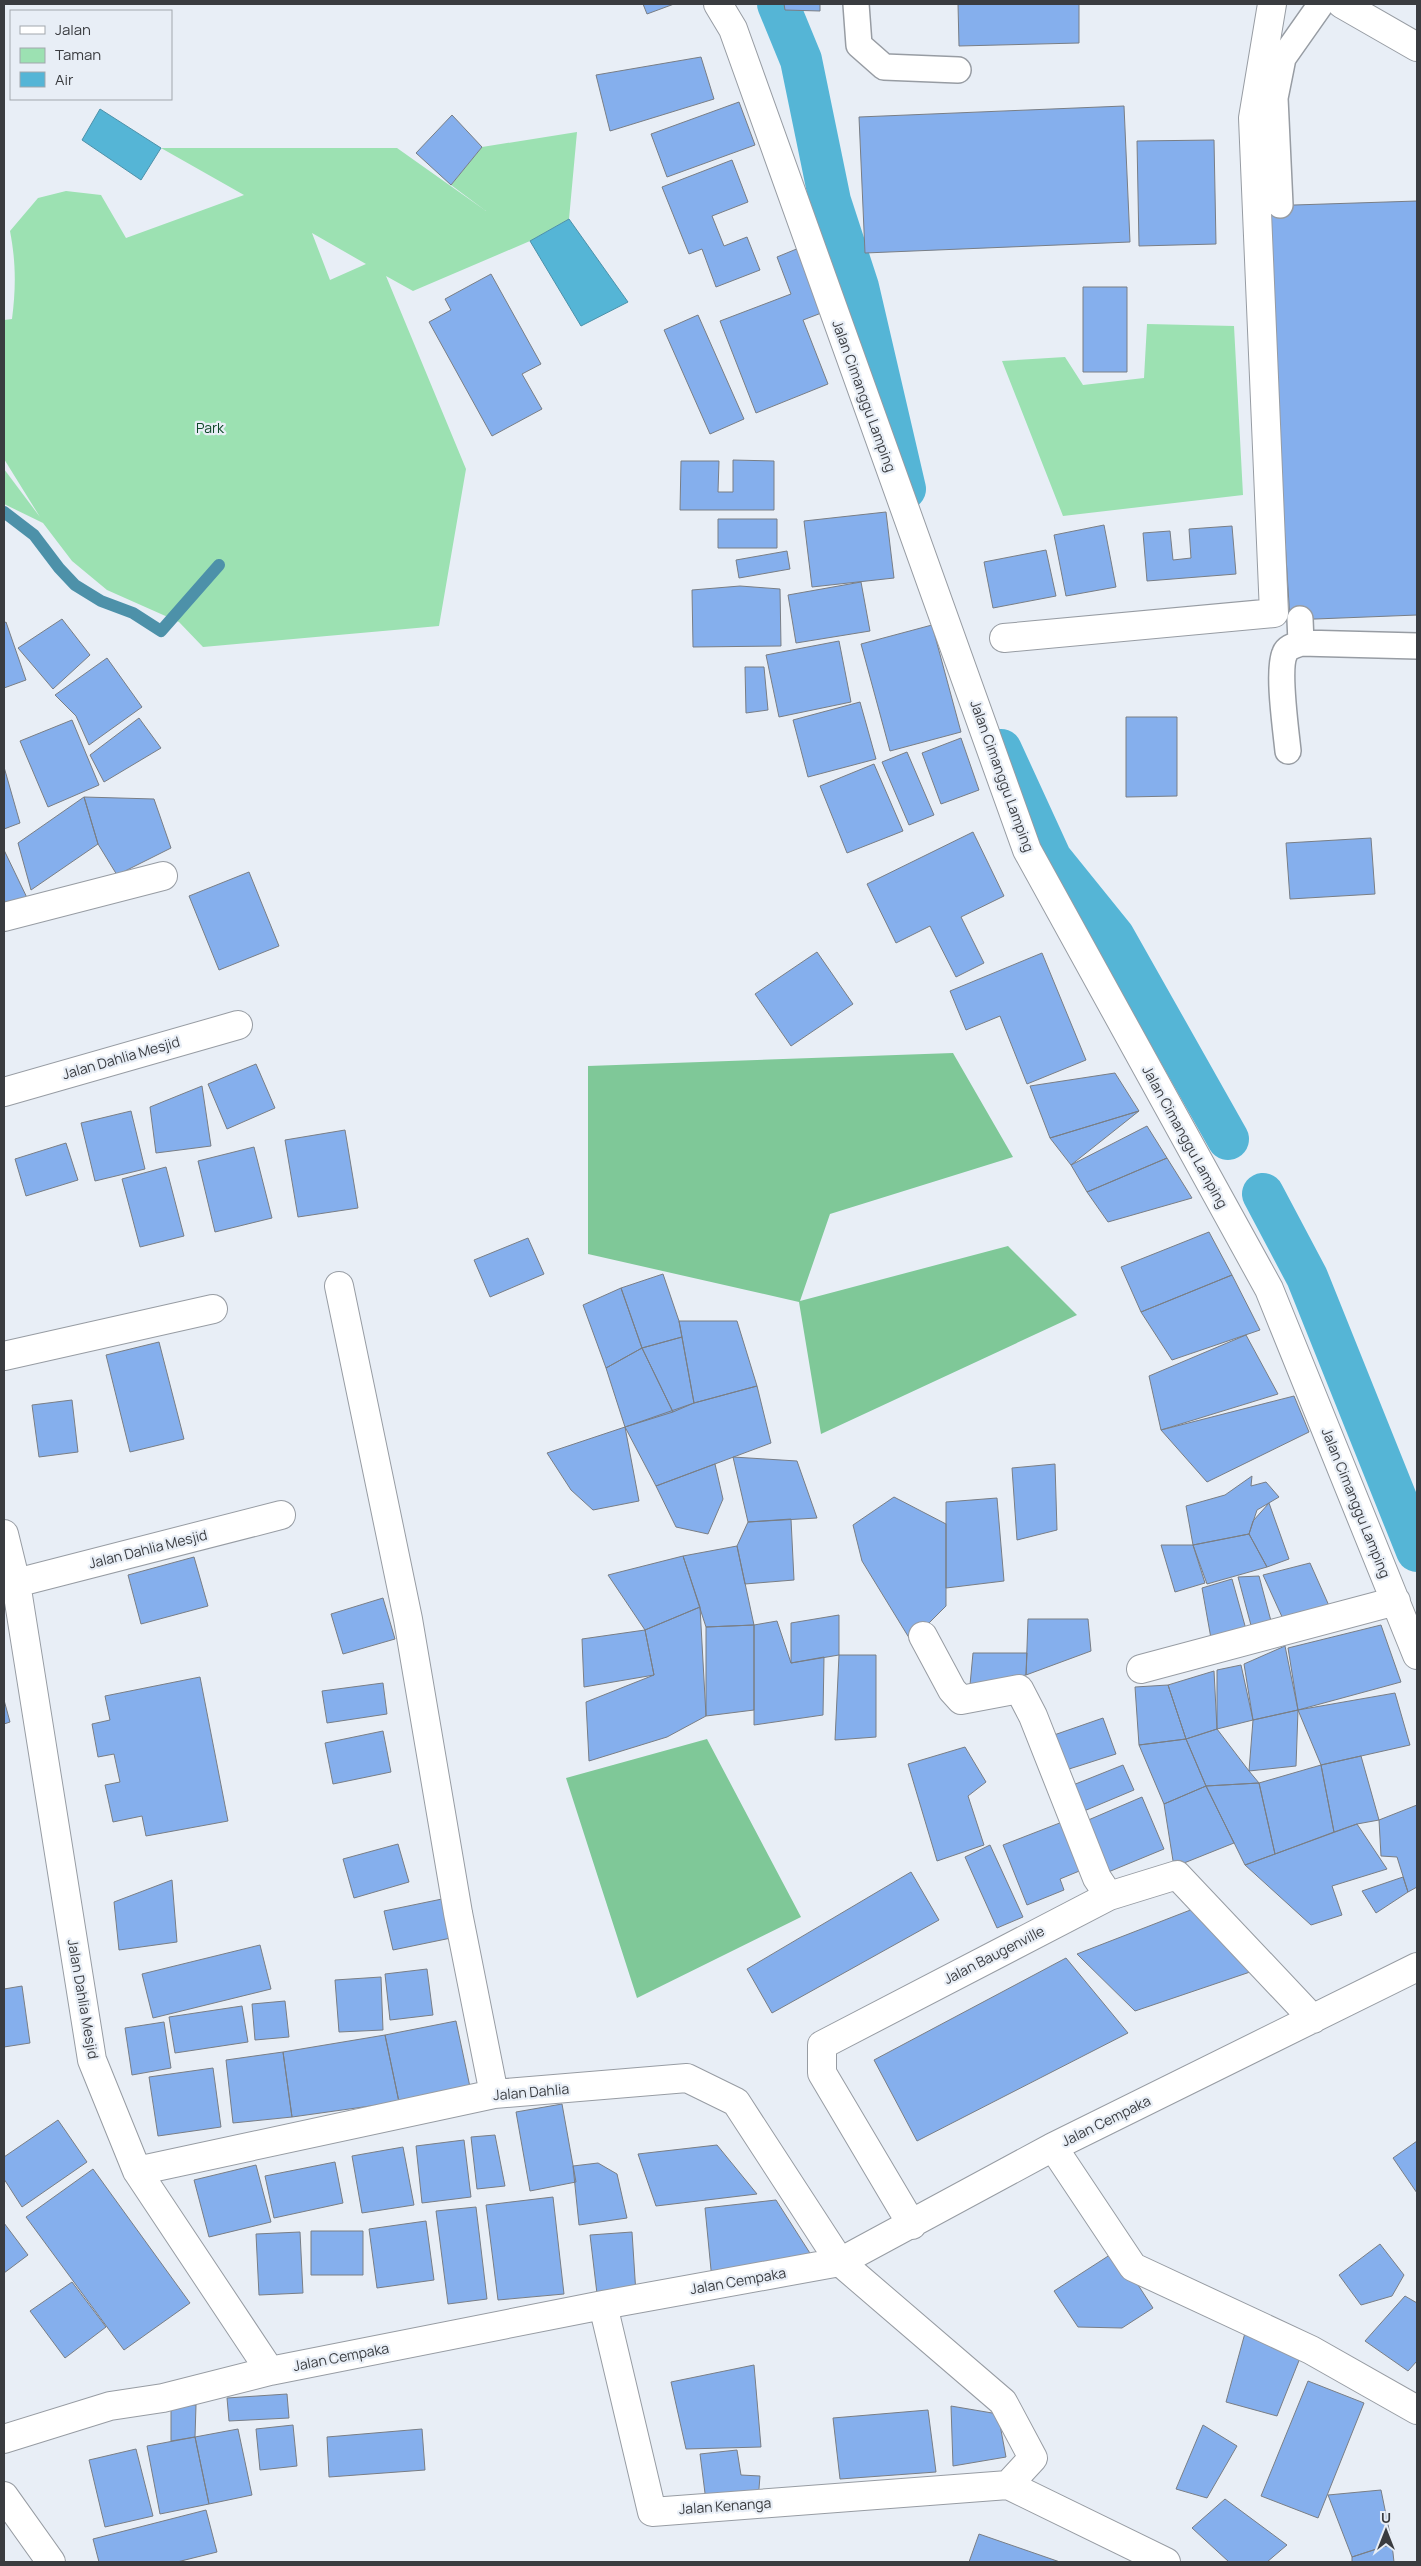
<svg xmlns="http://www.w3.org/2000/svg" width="1421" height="2566" viewBox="0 0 1421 2566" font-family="Manrope,sans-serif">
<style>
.green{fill:#9ce1b2;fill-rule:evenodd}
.forest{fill:#7fc898}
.water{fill:#55b5d6;stroke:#4d91a9}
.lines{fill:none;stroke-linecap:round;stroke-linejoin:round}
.stream{stroke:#4d91a9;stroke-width:12}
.canal{stroke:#55b5d6;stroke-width:42}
.building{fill:#85afed;stroke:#797e85}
.service-casing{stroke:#979ca3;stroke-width:28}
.minor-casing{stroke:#979ca3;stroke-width:30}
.tertiary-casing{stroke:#979ca3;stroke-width:30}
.service{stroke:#fff;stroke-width:25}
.minor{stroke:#fff;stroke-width:28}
.tertiary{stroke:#fff;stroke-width:28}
.labels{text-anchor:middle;stroke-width:4.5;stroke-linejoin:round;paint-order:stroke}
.street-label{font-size:14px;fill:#3a3c40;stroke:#e8eef6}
.park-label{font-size:14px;fill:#0e4728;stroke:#e8eef6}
</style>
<rect width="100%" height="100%" fill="#e8eef6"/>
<path class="green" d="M577 132 569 219 530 241 413 291 386 276 466 469 439 626 203 647 179 622 107 590 72 561 43 523 4 504V469L40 517 4 459V320L12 319C16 288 16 262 10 231L38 198 66 191 101 195 126 238 244 195 161 148H397L486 211 451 185 482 147ZM312 233 366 264 330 280Z
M1147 324 1234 326 1243 495 1063 516 1002 361 1065 357 1083 385 1144 378Z"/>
<path class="forest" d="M953 1053 1013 1157 830 1214 800 1301 1008 1246 1077 1315 821 1434 799 1302 588 1254V1066Z
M707 1739 801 1917 637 1998 566 1778Z"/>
<path class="water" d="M100 109 161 148 141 180 82 140Z
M569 219 628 302 581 326 530 241Z"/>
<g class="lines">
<path class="stream" d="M4 512 34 535 59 568 75 585 101 601 133 613 161 631 219 565"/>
<path class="canal" d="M778 4 801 60 830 201 858 287 905 489
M1001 750 1051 859 1114 937 1228 1139
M1263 1194 1307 1277 1417 1551"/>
</g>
<path class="building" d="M643 4H674L647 14Z
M784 4H820V11L785 10Z
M958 4H1079V43L959 46Z
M701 57 714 99 610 131 596 75Z
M739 102 755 145 667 177 651 134Z
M1124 106 1130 242 865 253 859 117Z
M452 115 482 147 451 185 416 153Z
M1214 140 1216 244 1139 246 1137 141Z
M732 160 748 202 712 216 724 246 747 237 760 270 716 287 702 249 689 254 662 187Z
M1417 201V615L1290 620 1264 206Z
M799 248 824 312 803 320 828 384 756 413 720 321 791 294 777 257Z
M491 274 541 364 522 374 542 409 492 436 429 322 451 310 445 299Z
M1083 287H1127V372H1083Z
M698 315 744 419 710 434 664 330Z
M733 460 774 461V510H680L681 461H719L718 492H733Z
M886 512 894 578 812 587 804 521Z
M718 519H777V548H718Z
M1104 525 1116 587 1066 596 1054 535Z
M1232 526 1236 574 1147 581 1143 533 1170 531 1173 560 1191 558 1189 529Z
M1046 550 1056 596 993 608 984 562Z
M787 551 790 569 739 578 736 560Z
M861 582 870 631 796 643 788 595Z
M740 586 780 589 781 646 693 647 692 590Z
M62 619 90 655 53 689 18 648Z
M6 622 26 680 4 688V623Z
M932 625 961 732 890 751 861 644Z
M839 641 851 702 779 717 766 655Z
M107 658 142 707 89 745 76 716 55 695Z
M745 667H764L768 710 746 713Z
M860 702 876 759 808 777 793 720Z
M1126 717H1177V796L1126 797Z
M139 718 161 748 104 782 90 755Z
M72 720 99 785 48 807 20 741Z
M961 738 979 790 941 804 922 753Z
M907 752 934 815 909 825 882 762Z
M874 764 903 831 847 853 820 786Z
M4 767 20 823 4 829Z
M84 797 154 799 171 848 117 875 98 844Z
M84 797 98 844 31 890 18 843Z
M973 832 1004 896 961 917 984 963 956 977 930 926 896 943 867 884Z
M1371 838 1375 894 1290 899 1286 843Z
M4 850 31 906 4 912Z
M249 872 279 946 219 970 189 896Z
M817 952 853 1004 791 1046 755 994Z
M1042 953 1086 1060 1027 1084 1000 1016 966 1030 950 991Z
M256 1064 275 1108 227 1129 208 1084Z
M1115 1073 1139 1111 1050 1138 1030 1086Z
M202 1086 211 1146 156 1153 150 1107Z
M131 1111 145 1169 95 1181 81 1123Z
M1139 1111 1071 1165 1050 1138Z
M1147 1126 1167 1158 1087 1192 1071 1165Z
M345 1130 358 1208 298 1217 285 1140Z
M66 1143 78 1180 26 1196 15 1159Z
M254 1147 272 1218 215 1232 198 1161Z
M1167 1158 1192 1198 1108 1222 1087 1192Z
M166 1167 184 1236 140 1247 122 1179Z
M1209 1232 1232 1275 1141 1312 1121 1267Z
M528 1238 544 1274 490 1297 474 1260Z
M663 1274 679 1321 682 1337 642 1348 621 1288Z
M1232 1275 1260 1330 1172 1360 1141 1312Z
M621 1288 642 1348 606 1368 583 1305Z
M679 1321H737L757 1386 694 1403Z
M1246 1335 1278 1394 1161 1430 1149 1376Z
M682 1337 694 1403 673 1412 642 1348Z
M159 1342 184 1439 130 1452 106 1355Z
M642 1348 673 1412 625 1427 606 1368Z
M757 1386 771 1443 656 1486 625 1427 694 1403Z
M1294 1396 1309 1432 1207 1482 1161 1430Z
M72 1400 78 1452 39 1457 32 1405Z
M625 1427 639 1501 593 1510 571 1490 547 1453Z
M733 1457 797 1461 817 1518 748 1522Z
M715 1464 723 1499 708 1534 676 1527 656 1486Z
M1055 1464 1057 1530 1017 1540 1012 1468Z
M1252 1476 1251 1486 1266 1482 1279 1497 1257 1510 1249 1534 1193 1545 1186 1506 1225 1495Z
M894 1497 946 1524V1606L911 1641 862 1561 853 1525Z
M997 1498 1004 1581 946 1588V1502Z
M1269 1503 1289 1559 1267 1567 1249 1534 1253 1521Z
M791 1519 794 1580 745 1584 737 1546 748 1522Z
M1249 1534 1267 1567 1207 1584 1193 1545Z
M1161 1545H1193L1205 1583 1175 1592Z
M737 1546 754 1625 706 1627 683 1556Z
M683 1556 700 1607 645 1630 608 1575Z
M194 1557 208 1606 141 1624 128 1575Z
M1310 1563 1330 1608 1283 1619 1263 1575Z
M1259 1576 1271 1621 1252 1629 1238 1577Z
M1232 1579 1247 1633 1212 1644 1202 1588Z
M383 1598 395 1639 343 1654 331 1614Z
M700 1607 706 1716 667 1737 589 1761 586 1702 654 1675 645 1630Z
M839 1615V1655L791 1663V1623Z
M1028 1619H1088L1091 1651 1026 1675Z
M777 1621 791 1663 824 1657 823 1715 754 1725V1625Z
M754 1625V1710L706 1716V1627Z
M1381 1625 1401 1682 1298 1710 1288 1648Z
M645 1630 654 1675 584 1687 582 1639Z
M1285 1646 1298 1710 1253 1720 1244 1664Z
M973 1653H1027L1026 1675 970 1685Z
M839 1655H876V1737L835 1740Z
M1241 1665 1253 1720 1217 1729V1670Z
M1214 1671 1217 1729 1186 1739 1168 1685Z
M200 1677 228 1821 146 1836 142 1816 113 1822 105 1785 120 1782 114 1754 98 1757 92 1724 110 1720 105 1696Z
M383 1683 387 1714 327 1723 322 1691Z
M1168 1685 1186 1739 1139 1745 1135 1687Z
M1395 1693 1410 1745 1321 1765 1298 1710Z
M4 1700 10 1722 4 1724Z
M1298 1710 1296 1766 1249 1771 1253 1720Z
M1103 1718 1116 1754 1066 1770 1054 1735Z
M1217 1729 1249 1771 1259 1783 1206 1786 1186 1739Z
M383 1731 391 1772 333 1784 325 1743Z
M1186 1739 1206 1786 1164 1804 1139 1745Z
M965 1747 986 1782 968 1796 984 1845 937 1861 908 1764Z
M1361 1756 1379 1820 1357 1824 1334 1832 1321 1765Z
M1123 1765 1134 1790 1084 1811 1073 1785Z
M1321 1765 1334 1832 1275 1854 1259 1783Z
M1259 1783 1275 1854 1245 1865 1206 1786Z
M1206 1786 1234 1843 1174 1867 1164 1804Z
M1142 1797 1164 1849 1101 1875 1079 1824Z
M1417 1805V1887L1408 1892 1397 1857 1381 1856 1379 1820Z
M1070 1819 1089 1867 1060 1879 1064 1890 1027 1905 1003 1845Z
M1357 1824 1387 1869 1332 1886 1342 1915 1311 1925 1245 1865Z
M398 1844 409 1882 354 1898 343 1859Z
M990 1845 1023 1917 997 1928 965 1857Z
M911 1872 939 1920 772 2013 747 1969Z
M1403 1877 1408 1892 1376 1913 1362 1891Z
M172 1880 177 1942 119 1950 114 1902Z
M442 1899 451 1938 393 1950 384 1911Z
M1193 1909 1253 1971 1135 2011 1077 1954Z
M260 1945 271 1989 153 2018 142 1974Z
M1066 1958 1128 2033 917 2141 874 2060Z
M427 1969 433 2015 390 2020 385 1974Z
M381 1977 383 2030 339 2032 335 1980Z
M22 1986 30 2043 4 2047V1989Z
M285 2001 289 2037 255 2040 252 2004Z
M242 2006 248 2042 175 2053 169 2017Z
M456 2021 470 2087 399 2102 385 2035Z
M164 2022 171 2068 132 2075 125 2028Z
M385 2035 399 2102 292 2117 283 2052Z
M283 2052 292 2117 233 2123 226 2060Z
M213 2068 221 2127 158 2136 149 2077Z
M562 2104 576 2182 530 2191 516 2112Z
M58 2120 87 2162 22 2207 4 2179V2157Z
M495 2135 505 2186 477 2189 471 2137Z
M464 2140 471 2197 422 2203 416 2146Z
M1417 2141V2193L1393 2158Z
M717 2145 757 2194 656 2206 638 2154Z
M403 2147 414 2205 362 2213 352 2156Z
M335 2162 343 2203 274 2218 265 2176Z
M598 2163 617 2174 627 2218 579 2225 573 2166Z
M256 2165 271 2222 209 2237 194 2180Z
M93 2169 190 2303 124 2350 26 2217Z
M553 2197 564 2294 498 2300 486 2205Z
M776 2200 815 2261 712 2280 705 2208Z
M476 2207 487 2299 448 2304 436 2211Z
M426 2221 434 2280 377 2288 369 2229Z
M4 2223 28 2255 4 2273Z
M311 2231H363V2275H311Z
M300 2232 303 2293 259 2295 256 2234Z
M632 2232 636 2294 598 2302 590 2235Z
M1380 2244 1404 2275 1392 2296 1361 2305 1339 2275Z
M1116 2251 1153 2308 1122 2328 1078 2327 1054 2291Z
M72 2282 106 2327 65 2358 30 2311Z
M1405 2296 1417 2303V2361L1408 2371 1365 2341Z
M1245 2333 1304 2348 1277 2416 1226 2402Z
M754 2365 761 2447 686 2449 671 2382Z
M1308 2381 1364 2403 1318 2518 1261 2496Z
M287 2394 289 2418 229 2421 227 2398Z
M196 2405 195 2437 171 2441V2407Z
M951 2406 998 2414 1006 2457 953 2466Z
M928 2410 936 2472 840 2479 833 2418Z
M293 2425 297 2466 260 2470 256 2429Z
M1203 2425 1237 2446 1207 2498 1176 2489Z
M238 2429 252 2495 209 2504 195 2437Z
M422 2429 425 2470 329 2477 327 2437Z
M195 2437 209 2504 160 2514 147 2446Z
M136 2449 153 2516 105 2527 89 2460Z
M737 2450 741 2475 760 2476 758 2501H706L700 2454Z
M1381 2490 1392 2544 1352 2557 1328 2495Z
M1225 2499 1287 2545 1267 2562H1229L1192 2528Z
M206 2510 217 2552 177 2562H99L93 2539Z
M979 2534 1060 2562H969Z
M1392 2544 1394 2562H1352V2557Z"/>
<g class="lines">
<g class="service-casing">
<path id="service" d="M856 4 859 45 884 67 958 70
M1280 205 1275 98 1283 58 1321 4
M1301 643 1417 646
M1288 751C1286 731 1277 669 1285 653 1287 647 1296 645 1301 643L1300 619"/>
</g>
<g class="minor-casing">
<path id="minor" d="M718 4 733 29 1027 850 1269 1289 1417 1655
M1004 638 1274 613 1253 118 1272 4
M4 917 163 876
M4 1092 238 1025
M339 1286 408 1619 458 1913 494 2094
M4 1356 213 1309
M4 1534 16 1583 92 2060 137 2171 270 2371
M16 1583 281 1515
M923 1636 952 1690 961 1700 1019 1689 1033 1716 1097 1878 1109 1896
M1141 1669 1396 1601
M1053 2147 1133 2267 1311 2350 1417 2410
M137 2171 494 2094 687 2078 736 2102 840 2262 1003 2402 1033 2458 1008 2485 652 2512 603 2305
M912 2225 822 2073V2045L1109 1896 1177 1875 1313 2019
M4 2439 110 2406 163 2398 270 2371 603 2305 840 2262 1053 2147 1417 1967
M1008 2485 1166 2562"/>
</g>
<g class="tertiary-casing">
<path id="tertiary" d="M1342 4 1417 47
M4 2496 51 2562"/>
</g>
<use href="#service" class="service"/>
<use href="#minor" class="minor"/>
<use href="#tertiary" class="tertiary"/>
</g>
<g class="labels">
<g class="street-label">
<text transform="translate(864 396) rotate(70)" y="5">Jalan Cimanggu Lamping</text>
<text transform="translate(1002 776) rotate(70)" y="5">Jalan Cimanggu Lamping</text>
<text transform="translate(121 1058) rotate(-16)" y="5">Jalan Dahlia Mesjid</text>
<text transform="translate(1185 1137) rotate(61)" y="5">Jalan Cimanggu Lamping</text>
<text transform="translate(1356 1503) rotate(68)" y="5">Jalan Cimanggu Lamping</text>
<text transform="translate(148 1549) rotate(-14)" y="5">Jalan Dahlia Mesjid</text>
<text transform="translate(994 1955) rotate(-27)" y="5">Jalan Baugenville</text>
<text transform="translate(83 1999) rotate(80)" y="5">Jalan Dahlia Mesjid</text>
<text transform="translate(531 2092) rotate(-5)" y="5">Jalan Dahlia</text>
<text transform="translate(1106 2121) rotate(-26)" y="5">Jalan Cempaka</text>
<text transform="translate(738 2281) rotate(-10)" y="5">Jalan Cempaka</text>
<text transform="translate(341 2357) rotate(-11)" y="5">Jalan Cempaka</text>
<text transform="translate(725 2506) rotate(-4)" y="5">Jalan Kenanga</text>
</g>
<g class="park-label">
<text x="210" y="433">Park</text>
</g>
</g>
<rect width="1421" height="2566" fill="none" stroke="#3a3c40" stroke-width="10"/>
<rect x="10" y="10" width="162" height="90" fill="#e8eef6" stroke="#a2a7ad"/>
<rect x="20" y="26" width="25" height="8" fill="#ffffff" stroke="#a2a7ad"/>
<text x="55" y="35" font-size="15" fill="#3a3c40">Jalan</text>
<rect x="20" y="48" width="25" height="15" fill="#9ce1b2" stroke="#a2a7ad"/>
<text x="55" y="60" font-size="15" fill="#3a3c40">Taman</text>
<rect x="20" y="72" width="25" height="15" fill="#55b5d6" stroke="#a2a7ad"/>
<text x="55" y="85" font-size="15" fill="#3a3c40">Air</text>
<g transform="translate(1386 2531)" stroke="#e8eef6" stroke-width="4" paint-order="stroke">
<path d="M0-4L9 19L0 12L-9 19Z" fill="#3a3c40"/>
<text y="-8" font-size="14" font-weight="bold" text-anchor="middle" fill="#3a3c40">U</text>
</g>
</svg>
